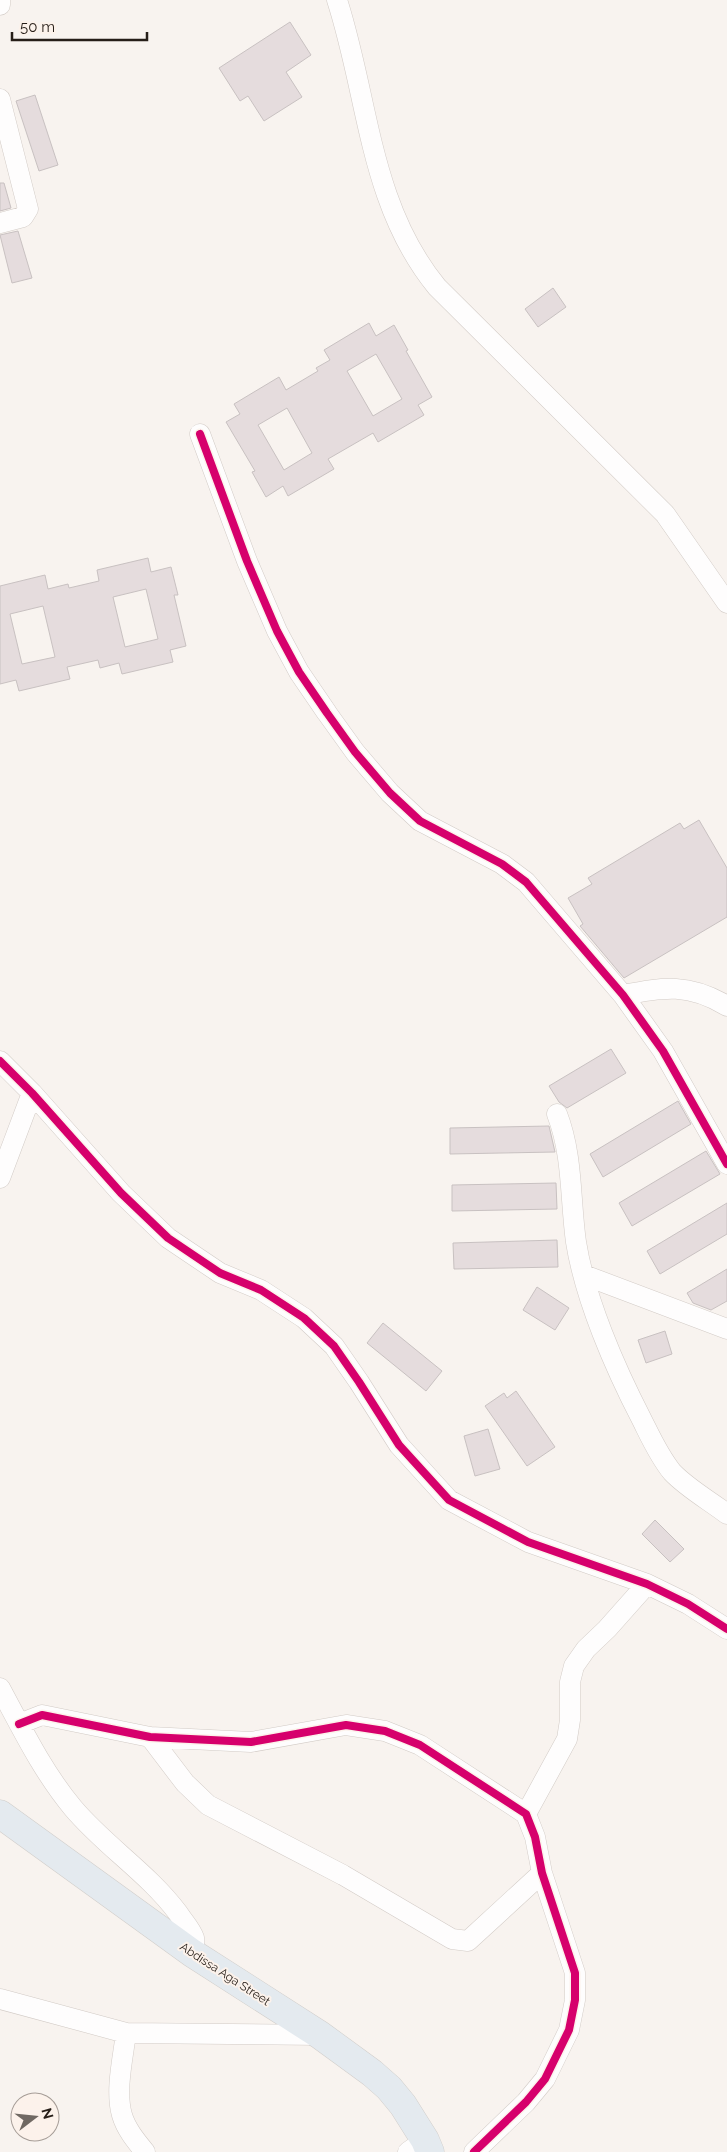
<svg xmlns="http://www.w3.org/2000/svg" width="727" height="2152" viewBox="0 0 727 2152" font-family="Raleway,sans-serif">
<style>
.building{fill:#e5dcdd;stroke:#c8c1c1;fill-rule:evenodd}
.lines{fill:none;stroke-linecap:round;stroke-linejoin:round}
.street-casing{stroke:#d2cbc6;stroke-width:21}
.highway-casing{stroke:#d1cecb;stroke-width:29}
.street{stroke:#fefdfd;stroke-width:20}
.highway{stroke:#e4eaef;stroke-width:28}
.cycleway-casing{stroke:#fcf2eb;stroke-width:11}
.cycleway{stroke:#d6006c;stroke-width:8}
.labels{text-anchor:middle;stroke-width:4;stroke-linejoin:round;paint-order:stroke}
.street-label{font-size:12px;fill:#261e18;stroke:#fcf2eb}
</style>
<rect width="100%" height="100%" fill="#f8f3ef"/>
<path class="building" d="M290 22 311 55 286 72 302 97 264 121 248 96 240 101 219 68Z
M35 95 58 165 39 171 16 101Z
M0 183H4L11 208 0 211Z
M18 231 32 278 12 283 0 235Z
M553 288 566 307 538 327 525 309Z
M369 323 376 336 394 325 408 350 406 351 432 397 418 405 424 415 378 442 373 433 328 459 334 469 288 496 283 486 266 497 252 472 255 471 226 422 240 414 234 404 279 377 286 390 318 371 316 368 330 360 324 350ZM376 354 402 399 373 416 347 371ZM287 408 312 453 284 470 258 425Z
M148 558 151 572 171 567 178 595H174L186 646 170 650 173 662 122 674 119 663 100 668 98 660 67 667 70 679 19 691 16 680 0 684V586L45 575 48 589 68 584 69 588 99 581 97 570ZM146 589 158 639 125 647 113 597ZM43 606 55 657 22 664 10 614Z
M699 820 727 868V917L624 978 580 926 583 924 568 898 592 884 588 878 680 823 684 829Z
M611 1049 626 1073 567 1108 559 1102 549 1086Z
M678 1101 691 1124 603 1177 590 1154Z
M549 1126 555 1152 450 1154V1128Z
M706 1151 720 1174 632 1226 619 1203Z
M556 1183 557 1209 452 1211V1185Z
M727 1203V1234L660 1274 647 1251Z
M557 1240 558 1267 454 1269 453 1243Z
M727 1269V1301L711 1310 693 1303 687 1293Z
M537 1287 569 1308 555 1330 523 1310Z
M383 1323 442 1371 426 1391 367 1343Z
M665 1331 672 1354 646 1363 638 1340Z
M516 1391 555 1447 527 1466 485 1406 504 1393 507 1398Z
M488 1429 500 1469 475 1476 464 1436Z
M655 1520 684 1549 670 1562 642 1534Z"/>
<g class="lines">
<g class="street-casing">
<path id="street" d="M337 0C369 99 369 204 437 287L665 514 727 603
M0 5V0
M0 99 28 209 23 217 0 223
M200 434 247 561 277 631 299 672 327 713 355 752 390 793 420 821 502 864 526 882 623 995 663 1051 727 1164
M623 995C664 987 689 983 727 1006
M0 1061 32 1093 121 1193 168 1238 220 1273 261 1290 304 1318 334 1346 359 1382 399 1445 449 1500 528 1542 647 1584 688 1604 727 1629
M557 1114C573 1155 570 1199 576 1242 585 1299 615 1368 642 1420 651 1438 659 1456 672 1472 687 1488 710 1501 727 1514
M0 1178 32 1093
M584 1275 727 1329
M0 1688C22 1729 43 1772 73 1808 105 1846 148 1873 178 1913 183 1921 191 1929 194 1938 195 1944 194 1948 192 1953
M19 1724 42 1715 150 1737 251 1742 346 1725 385 1731 420 1745 526 1814 535 1837 542 1873 575 1973V2000L569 2030 545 2079 526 2102 474 2152
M150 1737 185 1783 208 1805 343 1875 452 1939 468 1941 542 1873
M526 1814 567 1739 570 1720V1682L574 1666 586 1649 607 1629 647 1584
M0 1999 126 2033 320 2035
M126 2033C123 2058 115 2091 122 2115 126 2129 136 2141 145 2152
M408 2152 425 2140"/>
</g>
<g class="highway-casing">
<path id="highway" d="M0 1814 192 1953 320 2035 372 2073 389 2088 403 2105 425 2140 430 2152"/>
</g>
<use href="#street" class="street"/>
<use href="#highway" class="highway"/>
<g class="cycleway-casing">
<path id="cycleway" d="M200 434 247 561 277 631 299 672 327 713 355 752 390 793 420 821 502 864 526 882 623 995 663 1051 727 1164
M0 1061 32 1093 121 1193 168 1238 220 1273 261 1290 304 1318 334 1346 359 1382 399 1445 449 1500 528 1542 647 1584 688 1604 727 1629
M19 1724 42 1715 150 1737 251 1742 346 1725 385 1731 420 1745 526 1814 535 1837 542 1873 575 1973V2000L569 2030 545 2079 526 2102 474 2152"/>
</g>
<use href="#cycleway" class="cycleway"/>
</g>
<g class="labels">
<g class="street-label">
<text transform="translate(225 1974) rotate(33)" y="4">Abdissa Aga Street</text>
</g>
</g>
<g transform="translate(35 2117) rotate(74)"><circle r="24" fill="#fcf2eb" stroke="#a69d97"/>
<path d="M0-4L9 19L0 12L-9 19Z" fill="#706963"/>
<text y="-8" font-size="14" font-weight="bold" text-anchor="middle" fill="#261e18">N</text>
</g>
<path d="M12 32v8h135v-8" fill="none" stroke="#261e18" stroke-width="2.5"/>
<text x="20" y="32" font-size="15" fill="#261e18" stroke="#fcf2eb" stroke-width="4" paint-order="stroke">50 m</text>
</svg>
